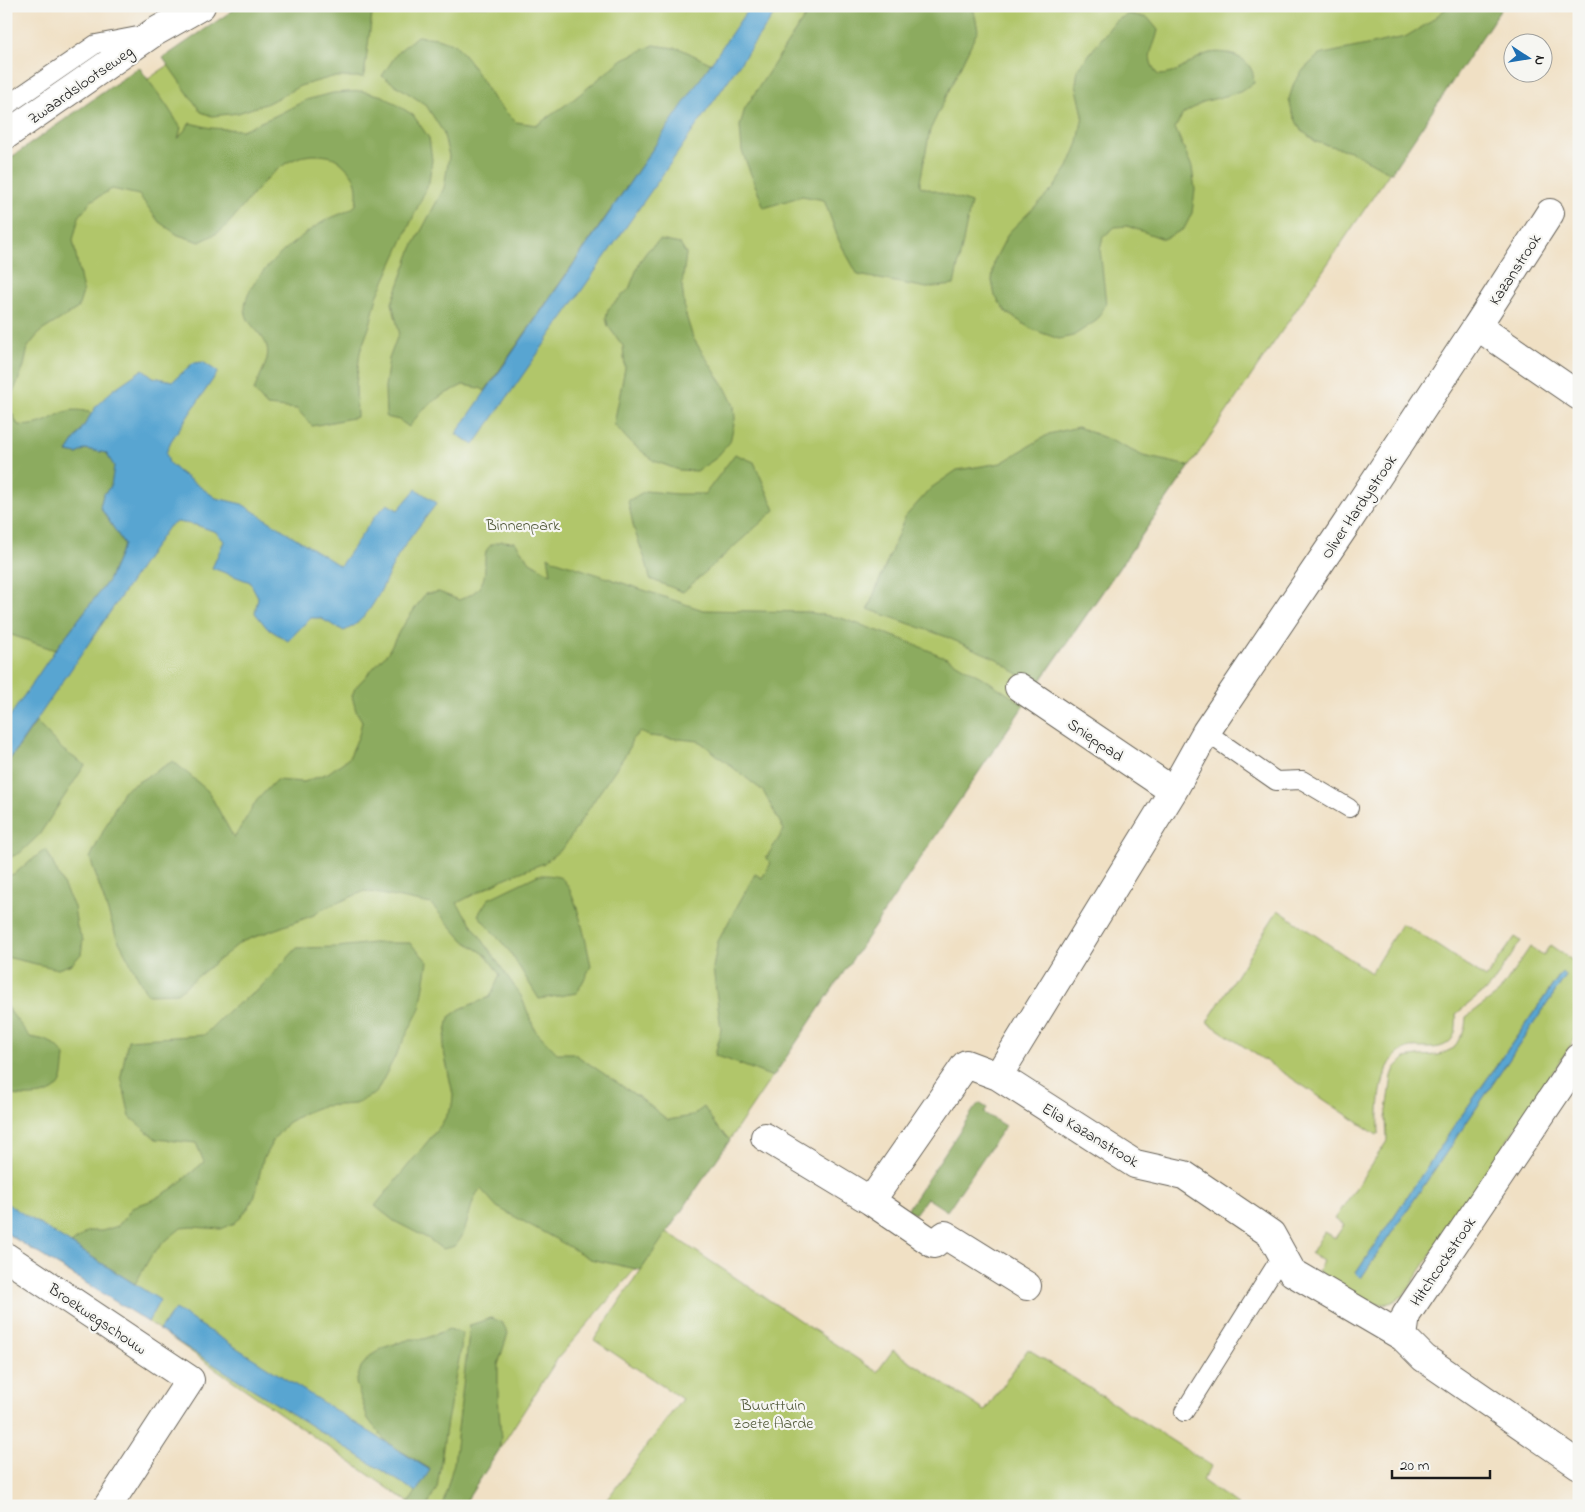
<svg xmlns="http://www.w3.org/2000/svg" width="1585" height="1512" viewBox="0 0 1585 1512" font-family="'Indie Flower',sans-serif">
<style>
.green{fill:#b1c66b;stroke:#667144;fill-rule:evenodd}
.forest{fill:#8cab5f;stroke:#54643e}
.water{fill:#58a5d1;stroke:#3a6076}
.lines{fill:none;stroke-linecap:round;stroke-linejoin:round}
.lane-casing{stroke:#666157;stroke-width:20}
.street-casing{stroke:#666157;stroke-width:30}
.primary-casing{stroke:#666157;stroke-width:30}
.lane{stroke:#fff;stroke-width:18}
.street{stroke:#fff;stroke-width:28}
.primary{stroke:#fff;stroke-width:28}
.labels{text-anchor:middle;stroke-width:4.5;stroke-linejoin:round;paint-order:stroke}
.street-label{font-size:16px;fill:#1c1c1c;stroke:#f6f6f2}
.park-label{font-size:16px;fill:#505838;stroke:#f6f6f2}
</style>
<rect width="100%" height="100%" fill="#f6f6f2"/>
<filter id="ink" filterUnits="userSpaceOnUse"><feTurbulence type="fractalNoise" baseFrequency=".02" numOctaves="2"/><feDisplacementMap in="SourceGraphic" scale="10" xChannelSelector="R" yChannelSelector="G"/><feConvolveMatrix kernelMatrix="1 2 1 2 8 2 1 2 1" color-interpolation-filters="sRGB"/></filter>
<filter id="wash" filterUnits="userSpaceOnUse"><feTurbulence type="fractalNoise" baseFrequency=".0096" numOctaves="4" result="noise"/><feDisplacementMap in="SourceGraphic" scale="20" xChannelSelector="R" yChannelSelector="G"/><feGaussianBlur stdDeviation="1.12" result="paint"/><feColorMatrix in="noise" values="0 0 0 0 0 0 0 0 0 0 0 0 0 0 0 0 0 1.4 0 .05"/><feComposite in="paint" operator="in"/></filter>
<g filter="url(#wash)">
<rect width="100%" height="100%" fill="#f0e0c4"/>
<path class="green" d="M256 6H1503L1190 466 1024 705 667 1232 877 1372 893 1350 985 1411 1028 1349 1212 1466 1202 1480 1238 1506H602L682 1399 594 1340 663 1237 558 1358 463 1506H414L148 1322 6 1233V175Z
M1278 910 1371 973 1401 924 1409 927 1486 978 1515 937 1521 941 1491 986 1456 1014C1458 1037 1451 1049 1426 1048 1420 1048 1412 1047 1407 1049 1379 1057 1378 1110 1379 1133L1377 1135 1207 1022Z
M1550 945 1579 965V1033L1404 1295C1399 1298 1394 1302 1389 1303 1364 1310 1337 1284 1318 1271L1323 1261 1311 1254 1324 1232 1335 1238 1344 1225 1335 1219 1387 1141 1386 1118 1392 1076 1395 1068 1405 1058 1418 1056 1439 1055 1454 1048 1462 1034 1465 1027 1466 1017 1499 993 1530 947 1543 956ZM1561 973 1566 976 1361 1278 1356 1273 1457 1122Z"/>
<path class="forest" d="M239 6H373L364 77H332L300 86 268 103 238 113 212 116 201 112 163 58Z
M812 6H967L974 11 978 30 930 130 920 182V186L971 203 954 285 927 288 858 275 839 241 824 200 802 196 764 208 742 151 740 126 745 108Z
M1449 6H1503L1391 173 1350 151 1316 142 1300 129 1292 112 1289 99 1294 83 1304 69 1319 55 1405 37 1427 24Z
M1129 14 1148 18 1158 30C1154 51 1143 55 1158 75 1179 75 1187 62 1204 55 1219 48 1246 55 1252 71 1254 74 1253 79 1254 83L1240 92 1203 102 1183 114 1175 128 1192 167 1195 190 1192 213 1184 229 1164 239 1127 226 1115 227 1103 237 1100 249 1106 304 1096 321 1073 336 1059 339 1031 329 1006 312 995 296 992 281 994 261 1009 232 1053 189 1068 167 1078 143 1083 115 1076 84 1078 69 1115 21Z
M417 36 437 38 455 44 468 59 494 100 516 122 537 125 574 99 623 59 654 45 681 49 712 64 485 391 480 388 463 385 441 396 422 410 409 427 399 420 386 417 385 387 389 359 399 332 392 303 412 248 444 188 449 156 443 132 426 105 382 76 398 52Z
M139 67 167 106 181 128 178 139 190 123 211 128 242 130 275 116 306 100 333 93 362 91 383 96 413 115 429 138 432 160 429 182 377 297 370 325 360 352 356 385 357 417 312 426 297 409 267 406 254 391C260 371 277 354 261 336 256 329 248 323 246 314 237 284 300 235 323 222 334 215 346 214 356 205 359 184 356 176 340 162 333 156 328 156 319 155 275 152 250 203 223 229 217 234 207 238 200 242L178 235 159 222 139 195 112 189 91 201 79 217 73 240 83 292 78 308 40 332 28 347 24 366 11 398V411L18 425C22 425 27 426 31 425 57 422 61 403 92 413L67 452 77 454 85 449 106 453 115 466 111 486 103 495 100 507 124 544 108 581 55 650 6 633V161Z
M660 240 680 244 686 254 682 285 685 312 693 338 726 389 734 406 735 419 730 442 715 459 697 471 679 470 654 461 629 441 614 424 625 368 623 346 608 326 606 318 608 309 629 289 640 261 648 250Z
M1078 427 1108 439 1143 456 1190 466 1036 687 997 659 944 636 868 609 905 517 931 488 957 470 1001 463 1049 434Z
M735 454 754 462 775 510 683 592 650 579 647 565 634 529 628 501 645 491 677 494H705Z
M502 541 515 542 530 562 551 574 548 556 554 560 703 610 807 612 841 618 904 640 949 659 988 681 1024 705 773 1077 726 1059 715 1056 721 1029 713 968 718 941 755 874 762 878 771 863 766 858 784 830 763 791 699 741 649 736 640 732 632 739 628 751 597 796 564 847 544 863 508 877 457 903 521 996 535 1030 557 1053H573L640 1098 668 1120 692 1116 704 1107 716 1126 730 1140 641 1270 590 1259 561 1242 497 1207 481 1189C468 1198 470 1235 454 1246 451 1248 446 1248 442 1249L429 1239 394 1221 375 1206 441 1125 452 1106 453 1095 443 1047 449 1017 460 1009 490 997 500 975 486 955 463 940 431 904 365 891 323 909 314 915 241 942 177 993 147 994 116 936 90 858 123 791 173 761 208 791 234 838 257 800 276 780 304 782 328 773 349 758 359 735 362 721 356 711 352 696 355 688 388 652 400 630 425 594 439 592 459 600C501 585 475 557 491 545 494 543 499 542 502 541Z
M36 722 63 750 85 765 39 835 20 853 6 859V765Z
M46 849 74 907 77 927 83 940 81 954 72 964 58 969 6 957V876L14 874Z
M538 875C545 875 555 875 561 878 576 888 587 947 591 966L577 993 539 999 510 952 478 915 488 899Z
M373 943H410L428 962 420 1009 376 1093 355 1104 322 1106 304 1113 287 1123 274 1139 263 1159 255 1195 249 1207 235 1223 221 1229 192 1227 181 1228 163 1243 151 1256 135 1284 71 1244 88 1231H102L118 1226 133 1207 153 1200 173 1188 204 1162 196 1143 156 1139 130 1117 121 1076 128 1040 204 1035 228 1011 258 990 297 948 338 947Z
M6 1006 30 1037C47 1040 54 1041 65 1056 64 1063 64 1072 62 1079 56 1100 22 1097 6 1094Z
M979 1103 987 1108 984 1113 1005 1126 947 1211 927 1198 915 1214 907 1210 974 1109Z
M491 1318 502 1322 508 1333 498 1365V1396L501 1438 499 1450 463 1506H442L454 1463 470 1325Z
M449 1329 462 1333 461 1349 447 1421 437 1488 427 1506H414L409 1503 430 1469 386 1442 368 1419 356 1383 361 1367 370 1356 385 1347 411 1339H424Z"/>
<path class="water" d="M750 6H780L474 445 456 434 607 216Z
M203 362 218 372 171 441 166 453 169 463 179 472 216 498 242 504 340 566 375 516 387 504 398 510 416 489 437 503C424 520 409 538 398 556 383 582 373 619 344 631L320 618H310L288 641 267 628 255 613 258 597 250 582 212 568 224 541 216 532 196 525 177 522 168 527 6 765V722L55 650 108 581 124 544 100 507 103 495 111 486 114 466 106 453 85 449 77 454 67 452 97 405 114 389 143 369 153 377 173 381 193 363Z
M1562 972 1566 976 1361 1278 1356 1273 1457 1122Z
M6 1203 160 1300 148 1322 6 1233Z
M175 1309 430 1470 416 1492 159 1330Z"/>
</g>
<g filter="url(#ink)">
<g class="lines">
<g class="lane-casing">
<path id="lane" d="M6 106 96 44 143 35
M1206 732 1276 781 1302 780 1349 808
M1184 1412 1283 1254"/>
</g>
<g class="street-casing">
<path id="street" d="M1477 326 1550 213
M1019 687 1173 791
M1579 1058 1406 1315 1403 1337 1424 1358 1579 1465
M998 1076 1173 791 1206 732 1345 526 1477 326 1579 396
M765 1137 871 1201 934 1244 945 1235 1027 1286
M871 1201 966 1064 998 1076 1135 1164 1184 1175 1271 1234 1292 1272 1403 1337
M6 1257 190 1380 108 1506"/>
</g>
<g class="primary-casing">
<path id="primary" d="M6 135 153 33 201 6"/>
</g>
<use href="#lane" class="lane"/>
<use href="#street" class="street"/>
<use href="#primary" class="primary"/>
</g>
</g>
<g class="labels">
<g class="street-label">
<text transform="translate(80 84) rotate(-35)" y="6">Zwaardslootseweg</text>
<text transform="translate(1514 269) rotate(-57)" y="6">Kazanstrook</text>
<text transform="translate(1358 506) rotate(-56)" y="6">Oliver Hardystrook</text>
<text transform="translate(1096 739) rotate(34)" y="6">Snieppad</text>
<text transform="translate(1091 1134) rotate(31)" y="6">Elia Kazanstrook</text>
<text transform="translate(1442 1261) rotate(-56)" y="6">Hitchcockstrook</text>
<text transform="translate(98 1318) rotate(34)" y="6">Broekwegschouw</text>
</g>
<g class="park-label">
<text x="523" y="530">Binnenpark</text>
<text x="773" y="1410">Buurttuin<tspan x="773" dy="18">Zoete Aarde</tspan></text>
</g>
</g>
<rect width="1585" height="1512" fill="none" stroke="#f6f6f2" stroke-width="25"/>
<g transform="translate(1528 58) rotate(102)"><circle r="24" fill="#f6f6f2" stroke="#9f9f9c"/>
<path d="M0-4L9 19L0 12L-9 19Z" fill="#1f6fb2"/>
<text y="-8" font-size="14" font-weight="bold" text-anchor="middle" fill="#1c1c1c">N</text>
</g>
<path d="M1392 1470v8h98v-8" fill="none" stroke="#1c1c1c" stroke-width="2.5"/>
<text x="1400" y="1470" font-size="15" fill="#1c1c1c" stroke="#f6f6f2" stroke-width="4" paint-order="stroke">20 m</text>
</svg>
